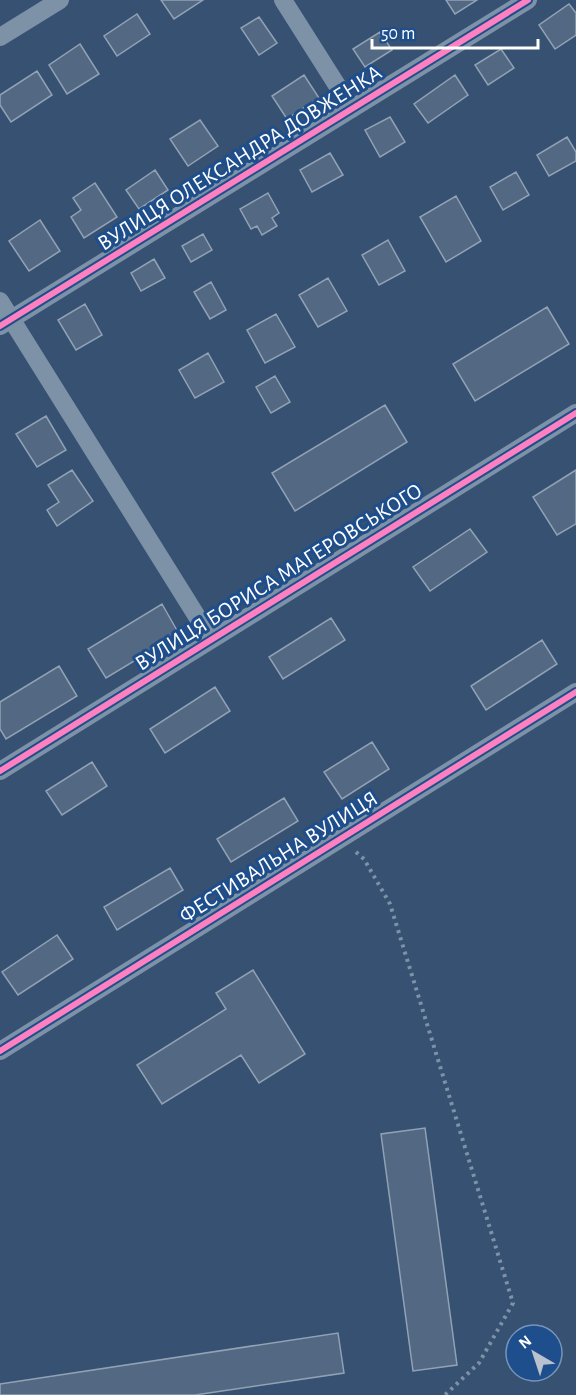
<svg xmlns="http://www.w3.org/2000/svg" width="576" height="1395" viewBox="0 0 576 1395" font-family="'Alegreya Sans',sans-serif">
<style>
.building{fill:#536882;stroke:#92a2b5;stroke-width:1.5}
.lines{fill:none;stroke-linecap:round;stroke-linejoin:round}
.path{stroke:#7d91a7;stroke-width:4;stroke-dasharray:3 4.5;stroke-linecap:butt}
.street{stroke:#7d91a7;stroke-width:18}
.cycleway-casing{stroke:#1e4e8b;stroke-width:10}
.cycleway{stroke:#ff80c0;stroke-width:6}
.labels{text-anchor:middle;stroke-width:6;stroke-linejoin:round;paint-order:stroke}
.street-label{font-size:22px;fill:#fff;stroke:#1e4e8b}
</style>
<rect width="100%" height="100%" fill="#365172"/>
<path class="building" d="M161 0H203L174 19Z
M446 0H477L455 14Z
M569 4 576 13V35L555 49 539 25Z
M137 14 150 34 117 56 104 36Z
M259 17 277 43 259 55 241 28Z
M380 32 392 50 365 67 353 49Z
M80 44 99 74 67 94 49 65Z
M501 49 514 68 488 85 475 65Z
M37 71 52 95 11 122 0 105V95Z
M304 75 319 98 287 119 272 96Z
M455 75 468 95 428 123 414 104Z
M390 117 405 142 380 157 365 130Z
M200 120 218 146 188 166 170 139Z
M567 137 576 152V161L549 176 537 155Z
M330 153 343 175 312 192 300 170Z
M155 170 168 190 139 209 126 190Z
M516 172 529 195 503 210 490 187Z
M95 183 117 217 84 238 71 217 81 210 73 198Z
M268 193 279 213 272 218 277 226 262 235 257 226 251 229 240 209Z
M456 196 481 241 446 262 420 217Z
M40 220 60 251 29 271 9 241Z
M203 234 212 250 191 262 182 246Z
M388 240 405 271 379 285 362 255Z
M154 259 165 278 141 291 131 273Z
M328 278 347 311 318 327 299 295Z
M211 282 226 310 210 319 194 292Z
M85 304 102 335 76 350 58 320Z
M547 307 569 344 475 401 453 364Z
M276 314 295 347 265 363 247 330Z
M208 353 224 382 195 398 179 370Z
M275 376 290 402 271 413 256 387Z
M385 405 407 442 295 511 272 473Z
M46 416 66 450 37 467 16 434Z
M72 470 93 501 57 526 47 510 59 502 48 485Z
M576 470V524L557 535 533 497Z
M470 529 487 552 430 591 413 567Z
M162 604 179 634 106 678 88 649Z
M331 618 345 640 283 679 269 657Z
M542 640 557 664 486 710 471 686Z
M59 666 77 696 6 739 0 729V702Z
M215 687 230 711 165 753 150 729Z
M372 742 389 769 342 799 324 772Z
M92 762 107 786 62 815 46 791Z
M284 798 298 821 231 862 217 839Z
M170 868 183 890 117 930 104 907Z
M57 935 73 959 18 995 2 972Z
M253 970 305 1054 259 1083 241 1055 162 1104 137 1065 226 1009 216 993Z
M425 1128 457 1365 413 1371 381 1134Z
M338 1333 344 1373 195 1395H0V1384Z"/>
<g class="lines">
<path class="path" d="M356 852 364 859 390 904 513 1303 479 1363 445 1395"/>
<path class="street" d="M283 0 352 109
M0 37 60 0
M0 301 211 639
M0 326 528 0
M0 771 576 413
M0 1051 576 692"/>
<g class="cycleway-casing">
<path id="cycleway" d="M0 326 528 0
M0 771 576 413
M0 1051 576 692"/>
</g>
<use href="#cycleway" class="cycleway"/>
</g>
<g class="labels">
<g class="street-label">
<text transform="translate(239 157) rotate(-32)" y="8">ВУЛИЦЯ ОЛЕКСАНДРА ДОВЖЕНКА</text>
<text transform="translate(278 576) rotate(-32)" y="8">ВУЛИЦЯ БОРИСА МАГЕРОВСЬКОГО</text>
<text transform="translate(278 856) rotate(-32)" y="8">ФЕСТИВАЛЬНА ВУЛИЦЯ</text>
</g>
</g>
<g transform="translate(534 1353) rotate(321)"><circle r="28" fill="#1e4e8b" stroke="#7895b9" stroke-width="1.5"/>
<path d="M0-4.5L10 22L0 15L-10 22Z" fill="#b9c2ce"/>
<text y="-9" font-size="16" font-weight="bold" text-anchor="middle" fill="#ffffff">N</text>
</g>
<path d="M372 39v9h166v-9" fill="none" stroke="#ffffff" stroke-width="3"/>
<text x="381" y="39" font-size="18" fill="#ffffff" stroke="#1e4e8b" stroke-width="4.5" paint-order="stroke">50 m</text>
</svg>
